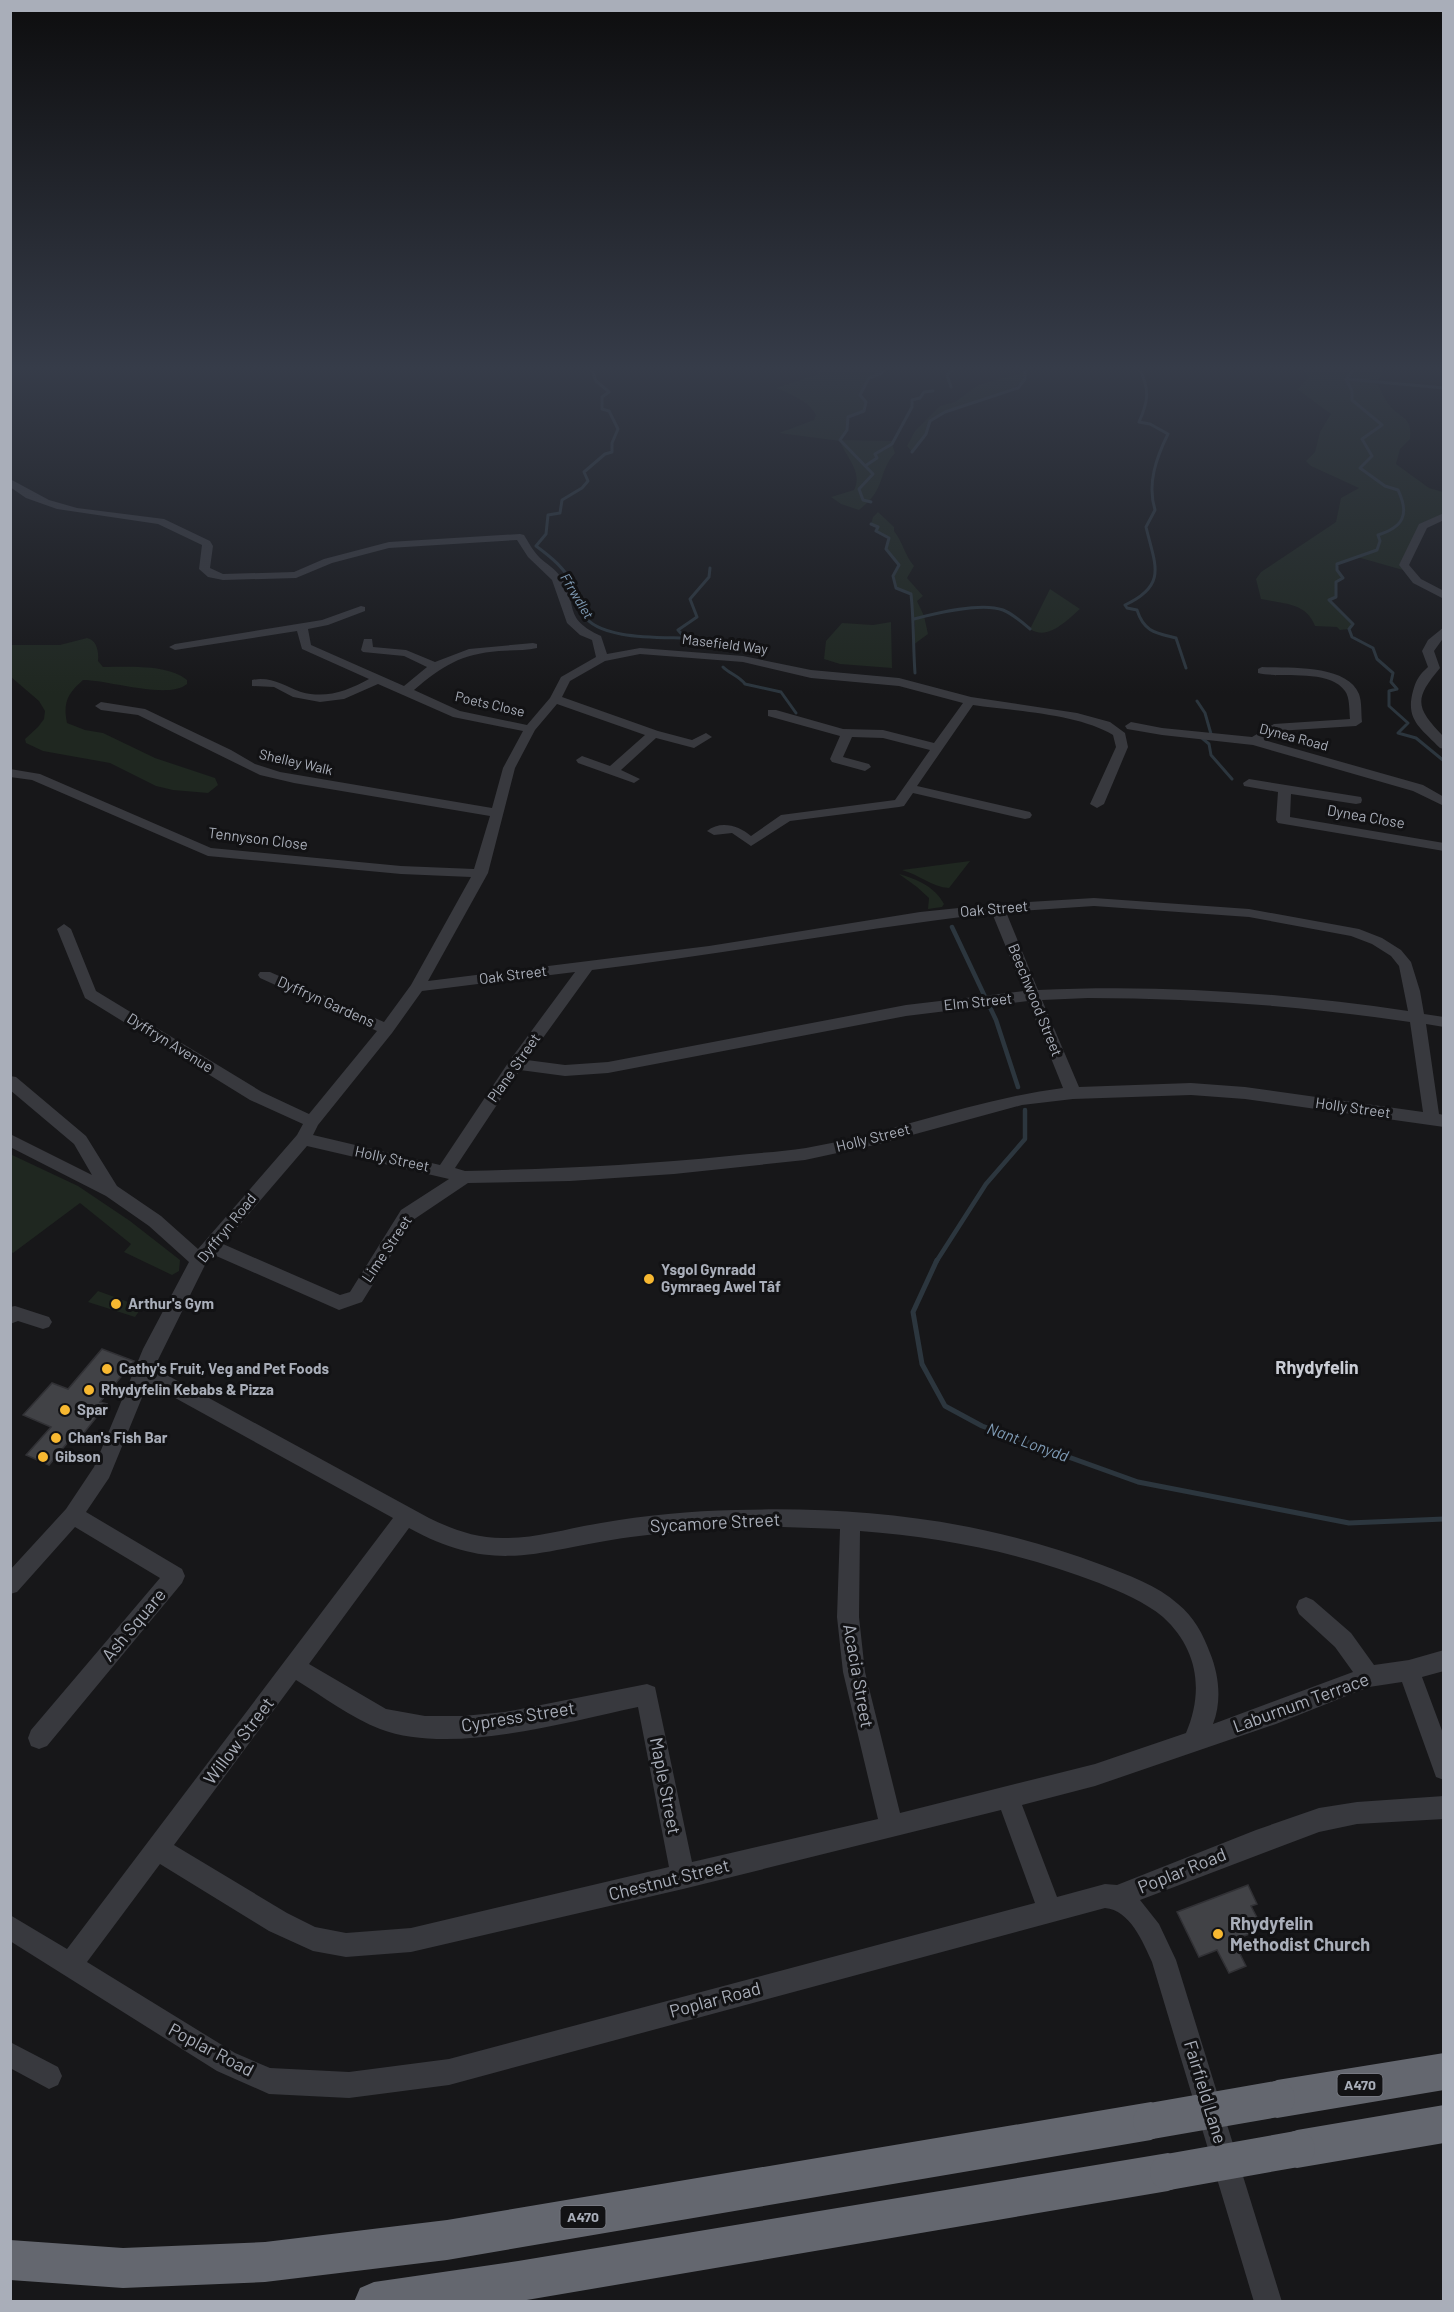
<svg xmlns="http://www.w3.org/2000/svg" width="1454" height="2312" viewBox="0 0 1454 2312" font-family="Barlow,sans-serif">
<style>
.green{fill:#1f2720}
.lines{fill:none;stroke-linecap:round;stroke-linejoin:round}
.stream-far2{stroke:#2c363e;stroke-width:3}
.stream-far1{stroke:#2c363e;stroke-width:4.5}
.stream{stroke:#2c363e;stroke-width:5}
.building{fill:#414246;stroke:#313135;stroke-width:1.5}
.minor{fill:#38393e;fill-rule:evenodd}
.highway{fill:#64676f;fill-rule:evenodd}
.highway-bridge{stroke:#64676f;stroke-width:36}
.poi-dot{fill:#f7b831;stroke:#121214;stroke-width:2}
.labels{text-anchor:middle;stroke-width:6;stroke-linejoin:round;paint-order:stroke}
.far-water-label{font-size:14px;font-style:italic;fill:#7f9bb5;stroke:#121214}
.far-street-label{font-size:14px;fill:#a9aeb9;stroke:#121214}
.shield{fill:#121214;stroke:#7c7f88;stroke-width:1.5}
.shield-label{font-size:14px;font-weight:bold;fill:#a9aeb9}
.street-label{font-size:15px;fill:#a9aeb9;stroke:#121214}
.poi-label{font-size:15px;font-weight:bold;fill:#a9aeb9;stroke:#121214;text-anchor:start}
.water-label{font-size:16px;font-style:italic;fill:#7f9bb5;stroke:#121214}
.quarter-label{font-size:18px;font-weight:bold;fill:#cacdd5;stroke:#121214}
.near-street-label{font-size:18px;fill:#a9aeb9;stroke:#121214}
.near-poi-label{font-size:18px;font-weight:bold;fill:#a9aeb9;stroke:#121214;text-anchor:start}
</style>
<rect width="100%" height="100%" fill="#171719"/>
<path class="green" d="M817 370H883L882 373 869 378 861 395 866 402 864 411 848 417 847 430 840 440 893 441 892 444 895 453C877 473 887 489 859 510L841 504 831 497 854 490C863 472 847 459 840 441L779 433 814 420 816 415C809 401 790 394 776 388L818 374Z
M1303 370H1384L1377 383C1381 391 1386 402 1392 408 1405 421 1412 418 1410 439L1400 449 1396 464 1429 488 1443 492V514L1422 523 1405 554 1403 570 1357 557 1337 564V570L1343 578 1336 582V597L1329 600C1338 608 1343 616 1353 624L1349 629 1340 630 1337 627 1315 626C1306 602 1283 604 1261 599L1256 579 1261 572 1336 522 1341 498 1359 488 1311 466 1306 461 1315 452 1320 432 1331 414 1297 389 1309 378Z
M1025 372V379C1012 395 967 403 947 411 941 414 936 418 930 421L926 434 912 452 907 446 915 431 940 406 955 402 978 385Z
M878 512 894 527V531C903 542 904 554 914 566L907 578 923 596 917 601 924 616 928 634 913 645 915 626 911 594 896 588 893 576 898 565 886 549 889 538 876 531 878 527 871 524 873 517Z
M1050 589 1080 609C1066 621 1048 641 1030 629Z
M891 622 892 668 840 664 824 659 826 641 842 623 873 625Z
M87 638C97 640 99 652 98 661L103 667C127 667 168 664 187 680V684C168 700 109 680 83 680 67 694 63 703 67 723L85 730 103 733 155 758 215 778 218 785 208 793 173 790 156 786 110 763 43 751 26 743 25 739 38 727 44 719 45 711 39 701 11 677V645H60Z
M970 861 949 888C932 887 920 875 902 870Z
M899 874C917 879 935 887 944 904L942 907 928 909 929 898 917 887Z
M10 1154 78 1186 130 1221 180 1260 179 1271 172 1275 124 1252 131 1244 80 1203 13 1253 10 1251Z
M98 1291 142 1307 135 1317 88 1302Z"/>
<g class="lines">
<path class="stream-far2" d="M592 370 596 381 609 392 602 397V409L609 411 618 429 612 443V452L605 454 584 472 588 481 582 488 562 500 560 513 548 515 546 534 536 546C551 557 566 569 574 587 578 596 578 606 583 614 598 640 659 637 685 638
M951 370 947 375 951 387
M1140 370C1150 390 1148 402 1139 422L1150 424 1168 434C1156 458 1147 484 1155 510L1146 527C1155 565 1168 585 1125 605L1127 608 1137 610C1144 632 1156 633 1176 638L1186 668
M1354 370 1346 379 1352 391V400L1382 425 1362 439 1372 456 1360 468 1385 486 1398 490C1410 515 1403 527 1378 535L1380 541 1377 550 1337 564V570L1343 578 1336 582V597L1329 600 1353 624 1349 629 1352 637 1373 648 1377 659 1393 673 1391 682 1397 689 1389 691V706L1408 723 1398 733 1416 738 1444 761
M1346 379 1444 388
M912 452 926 434 930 421 945 412 1018 388 1025 379V370
M865 466 877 458 875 454 892 444 912 407V400L920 398 924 392 933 391
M871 502 863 500 859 489 873 474 840 440 847 430 848 417 864 411 866 402 860 395 869 378 882 373 883 370
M871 524 878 527 876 531 889 538 886 549 899 565 893 576 896 588 911 594C914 621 913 646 915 673
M914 619C937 613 981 602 1003 610 1013 614 1022 622 1030 629
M685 638 678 630 697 617 690 599 709 577 710 568
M723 667C730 674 739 676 745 684L781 692 796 713
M1197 701 1205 713 1211 734 1208 735
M1202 738 1209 744 1211 755 1232 779"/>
<path class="stream-far1" d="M952 927 996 1020 1018 1087
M936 1262 986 1184 1025 1139V1110"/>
<path class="stream" d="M937 1260 913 1312 922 1364 945 1406 982 1426 1138 1482 1349 1523 1444 1519"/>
</g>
<path class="building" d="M102 1349 134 1361 100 1402 107 1404 79 1439 73 1436 49 1465 26 1455 51 1427 23 1415 52 1383 68 1389Z
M1248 1885 1257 1904 1251 1906 1263 1929 1233 1940 1246 1966 1229 1973 1217 1950 1199 1957 1177 1912Z"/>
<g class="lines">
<path class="minor" d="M10 479 49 500 77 508 164 519 210 541 213 546 210 568 223 574 294 572 324 559 389 542 520 534 524 535C529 543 533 551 540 558 547 564 555 569 561 577 579 606 562 618 601 636L607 654 640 648 743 656 811 670 899 678 971 697 1077 713 1110 722 1125 733 1128 747 1104 804 1097 808 1090 804 1116 747 1113 735C1079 714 1014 711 973 705L917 786 1030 812 1032 815 1030 818 1025 819 913 793 904 806 899 807 790 821 751 846 732 833 714 835 707 831C721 820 739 826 751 836L781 815 895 800 930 750 883 738 852 737 843 757 869 764 871 767 865 771 832 762 830 759 840 736 768 716V710H776L843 729 883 730 934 743 963 703 899 686 811 678 743 662 640 654 605 661 570 681 562 697 658 731 692 740 706 733 712 737 694 748 656 738 621 770 640 779 634 783 578 763 576 760 582 756 610 766 645 735 557 704 535 730 515 768 488 873 428 981 709 946 920 912 997 904 1094 898 1249 909 1359 929 1382 938 1401 950 1411 962 1420 991 1424 1014 1444 1017V1027L1426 1024 1439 1114 1444 1115V1127L1245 1099 1191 1095 1073 1099 1022 1105 879 1144 805 1160 674 1174 570 1181 468 1183 413 1220 362 1302 339 1310 214 1255 205 1265 154 1368 429 1518C454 1530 478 1539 507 1538 538 1538 569 1528 601 1523 645 1515 691 1511 736 1510 860 1506 985 1520 1102 1565 1128 1575 1157 1585 1178 1604 1194 1617 1203 1634 1210 1653 1219 1675 1222 1701 1213 1724L1353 1672 1335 1647 1299 1614 1296 1607 1299 1600 1306 1597 1313 1600 1351 1633 1374 1665 1409 1660 1444 1650V1671L1422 1677 1444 1736V1780L1436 1777 1402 1682 1369 1687 1276 1724 1095 1786 1022 1805 1057 1897 1105 1884 1117 1885 1256 1830 1319 1808 1357 1802 1444 1796V1819L1357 1824 1319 1832 1140 1900 1159 1924 1176 1960 1282 2302H1254L1152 1962C1143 1942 1130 1910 1105 1908L449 2085 349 2098 269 2094 217 2071 10 1941V1915L67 1949 393 1518 148 1383 109 1478 86 1512 182 1569 185 1576 182 1583 47 1746 39 1749 31 1746 28 1738 31 1730 160 1578 75 1527 17 1592 10 1594V1570L66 1509 94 1467 143 1349 189 1262 149 1226 106 1196 10 1147V1134L92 1175 74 1144 10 1090V1076L16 1077 86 1136 117 1186 161 1216 198 1249 297 1135 303 1124 250 1100 85 998 57 929 64 924 71 929 96 991 262 1092 309 1114 377 1031 260 978 258 975 260 972H270L384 1022 411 985 471 877 401 874 208 856 32 780 10 777V769L40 774 211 848 401 866 474 869 490 816 294 783 260 775 138 715 101 710 95 706 101 702 145 709 231 750 255 764 280 772 492 808 503 768 523 731 453 717 378 684 344 699 320 702 293 697 274 687 252 686V680C271 676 284 686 301 692 326 699 347 691 369 679L302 649 297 631 175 650 169 647 175 644 322 620 361 606 365 607V611L328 625 308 629 311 645 404 686 427 667 404 656 363 652 361 650 364 639H372L373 647 406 650 435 662 469 649 533 643 537 644V648C525 651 511 650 499 651 461 654 442 666 414 690L460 711 527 725 550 698 561 677 596 657 592 640 580 635 567 623 552 580 528 557 517 540 389 548 332 563 296 578 223 580 208 577 199 569 202 545 158 524 57 509 26 498 10 487ZM1094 906 1249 917 1351 936 1372 944 1391 956 1399 966 1408 1011C1286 993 1162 984 1038 990L1006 912ZM992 913 1024 991 906 1005 608 1062 565 1065 527 1060 592 970C725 954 858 929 992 913ZM575 972 510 1060 440 1165 313 1135 318 1125 392 1033 422 991ZM1088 998C1196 998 1303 1006 1410 1022L1423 1112 1245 1087 1191 1083 1079 1087 1042 1000ZM1028 1001 1063 1088C976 1099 893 1133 806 1148 781 1152 754 1153 729 1156 641 1165 553 1169 465 1171L455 1168 520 1070 565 1076 608 1073 906 1016ZM307 1146 449 1179 401 1210 350 1292 340 1295 223 1244ZM783 1527 840 1529 837 1617 843 1672 878 1819 692 1862 655 1687 647 1684 505 1712 463 1716H425L386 1709 309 1664 409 1528C498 1577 540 1549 631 1537 682 1530 732 1528 783 1527ZM860 1531C942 1537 1022 1553 1099 1583 1121 1592 1145 1602 1163 1617 1198 1649 1204 1691 1186 1733L1095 1764 900 1813 865 1672 859 1617ZM296 1680C322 1696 352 1718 380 1729 452 1756 565 1722 638 1707L669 1867 411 1928 346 1933 315 1927 287 1913 174 1845ZM1001 1810 1035 1903 449 2059 349 2072 270 2068 235 2053 87 1962 160 1864 269 1931 313 1951 346 1957 411 1952 683 1889Z
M1444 513V520L1427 528 1409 565 1421 579 1444 591V599L1413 583 1399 565 1419 524Z
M1444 627V637L1434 651 1440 668C1413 700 1416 708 1444 737V749L1440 748C1421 728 1405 720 1413 691 1416 680 1419 675 1428 667L1422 651 1428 640Z
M1262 667C1288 668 1347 664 1359 694 1362 702 1361 713 1362 722L1356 726 1277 731 1264 740 1423 785 1444 797V806L1413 791 1253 745 1162 735 1127 729 1125 726 1131 722 1162 728 1252 737 1274 724 1350 719C1349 710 1350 698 1345 691 1329 668 1281 679 1258 673V669Z
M1249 779 1361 797 1362 800 1361 803 1356 804 1291 794 1290 817 1444 843V851L1278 823 1276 820 1278 792 1244 786 1243 783Z
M15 1306 49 1317 52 1322 49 1327 43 1329 18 1321 10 1324V1307Z
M10 2042 58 2067 62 2076 58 2085 49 2089 10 2068Z"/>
<path class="highway" d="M1444 2053V2090L1277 2118 1264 2112 1258 2099 1264 2086 1277 2080Z
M1151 2102 1164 2108 1170 2121 1164 2134 1151 2140 447 2260 265 2282 123 2288 10 2280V2240L123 2248 265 2242 447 2220Z
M1444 2105V2143L1297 2168 1283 2163 1278 2149 1283 2135 1297 2130Z
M1168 2153 1182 2158 1187 2172 1182 2186 1168 2191 515 2302H354L360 2288 374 2282 518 2261Z"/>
<path class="highway-bridge" d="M1151 2121 1277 2099
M1168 2172 1297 2149"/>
</g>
<linearGradient id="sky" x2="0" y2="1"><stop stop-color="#0d0d0e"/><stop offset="0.53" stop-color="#363c49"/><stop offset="1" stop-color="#363c49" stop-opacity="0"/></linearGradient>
<rect width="1454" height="694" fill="url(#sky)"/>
<g class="poi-dot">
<circle cx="649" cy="1279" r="6"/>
<circle cx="116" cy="1304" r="6"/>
<circle cx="107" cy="1369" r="6"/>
<circle cx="89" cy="1390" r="6"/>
<circle cx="65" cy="1410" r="6"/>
<circle cx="56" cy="1438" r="6"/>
<circle cx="43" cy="1457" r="6"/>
<circle cx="1218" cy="1934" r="6"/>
</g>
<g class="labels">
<g class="far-water-label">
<text transform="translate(577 596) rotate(59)" y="5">Ffrwdlet</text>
</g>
<g class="far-street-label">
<text transform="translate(725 644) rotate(7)" y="5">Masefield Way</text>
<text transform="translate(490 704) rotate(13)" y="5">Poets Close</text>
<text transform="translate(1294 737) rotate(15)" y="5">Dynea Road</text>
<text transform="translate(296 762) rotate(13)" y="5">Shelley Walk</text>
</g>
<g class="shield">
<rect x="1337.5" y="2074" width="45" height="22" rx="4.5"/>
<rect x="560.5" y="2206" width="45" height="22" rx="4.5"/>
</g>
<g class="shield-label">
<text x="1360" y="2090">A470</text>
<text x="583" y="2222">A470</text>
</g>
<g class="street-label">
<text transform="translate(1366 817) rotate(10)" y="5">Dynea Close</text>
<text transform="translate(258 839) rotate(7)" y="5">Tennyson Close</text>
<text transform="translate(994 909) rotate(-5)" y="5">Oak Street</text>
<text transform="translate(513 975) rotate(-7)" y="5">Oak Street</text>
<text transform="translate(1035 1000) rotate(68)" y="5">Beechwood Street</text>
<text transform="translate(326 1002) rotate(24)" y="5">Dyffryn Gardens</text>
<text transform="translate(978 1002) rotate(-6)" y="5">Elm Street</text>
<text transform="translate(170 1043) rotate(32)" y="5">Dyffryn Avenue</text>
<text transform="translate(514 1068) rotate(-55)" y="5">Plane Street</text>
<text transform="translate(1353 1108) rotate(8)" y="5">Holly Street</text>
<text transform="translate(873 1138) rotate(-14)" y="5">Holly Street</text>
<text transform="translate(392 1159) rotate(12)" y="5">Holly Street</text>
<text transform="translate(227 1228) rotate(-51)" y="5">Dyffryn Road</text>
<text transform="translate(387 1249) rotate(-56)" y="5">Lime Street</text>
</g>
<g class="poi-label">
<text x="661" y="1275">Ysgol Gynradd<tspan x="661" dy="17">Gymraeg Awel Tâf</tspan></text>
<text x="128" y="1309">Arthur's Gym</text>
<text x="119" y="1374">Cathy's Fruit, Veg and Pet Foods</text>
<text x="101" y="1395">Rhydyfelin Kebabs &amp; Pizza</text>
<text x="77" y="1415">Spar</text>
<text x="68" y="1443">Chan's Fish Bar</text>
<text x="55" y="1462">Gibson</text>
</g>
<g class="water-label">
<text transform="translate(1028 1442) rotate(20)" y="6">Nant Lonydd</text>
</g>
<g class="quarter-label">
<text x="1317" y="1374">Rhydyfelin</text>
</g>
<g class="near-street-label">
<text transform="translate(715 1523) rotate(-3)" y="6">Sycamore Street</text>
<text transform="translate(134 1625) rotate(-50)" y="6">Ash Square</text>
<text transform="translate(858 1676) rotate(80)" y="6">Acacia Street</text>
<text transform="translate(1301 1703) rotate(-20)" y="6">Laburnum Terrace</text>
<text transform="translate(518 1717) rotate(-9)" y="6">Cypress Street</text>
<text transform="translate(239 1741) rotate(-53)" y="6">Willow Street</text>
<text transform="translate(665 1786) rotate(79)" y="6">Maple Street</text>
<text transform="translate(1182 1871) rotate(-22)" y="6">Poplar Road</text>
<text transform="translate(669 1880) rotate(-14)" y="6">Chestnut Street</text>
<text transform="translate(715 2000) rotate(-15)" y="6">Poplar Road</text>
<text transform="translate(211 2050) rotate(28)" y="6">Poplar Road</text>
<text transform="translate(1205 2092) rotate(73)" y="6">Fairfield Lane</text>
</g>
<g class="near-poi-label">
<text x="1230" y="1930">Rhydyfelin<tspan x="1230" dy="21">Methodist Church</tspan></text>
</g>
</g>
<rect width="1454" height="2312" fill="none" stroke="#a9aeb9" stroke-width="24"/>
</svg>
